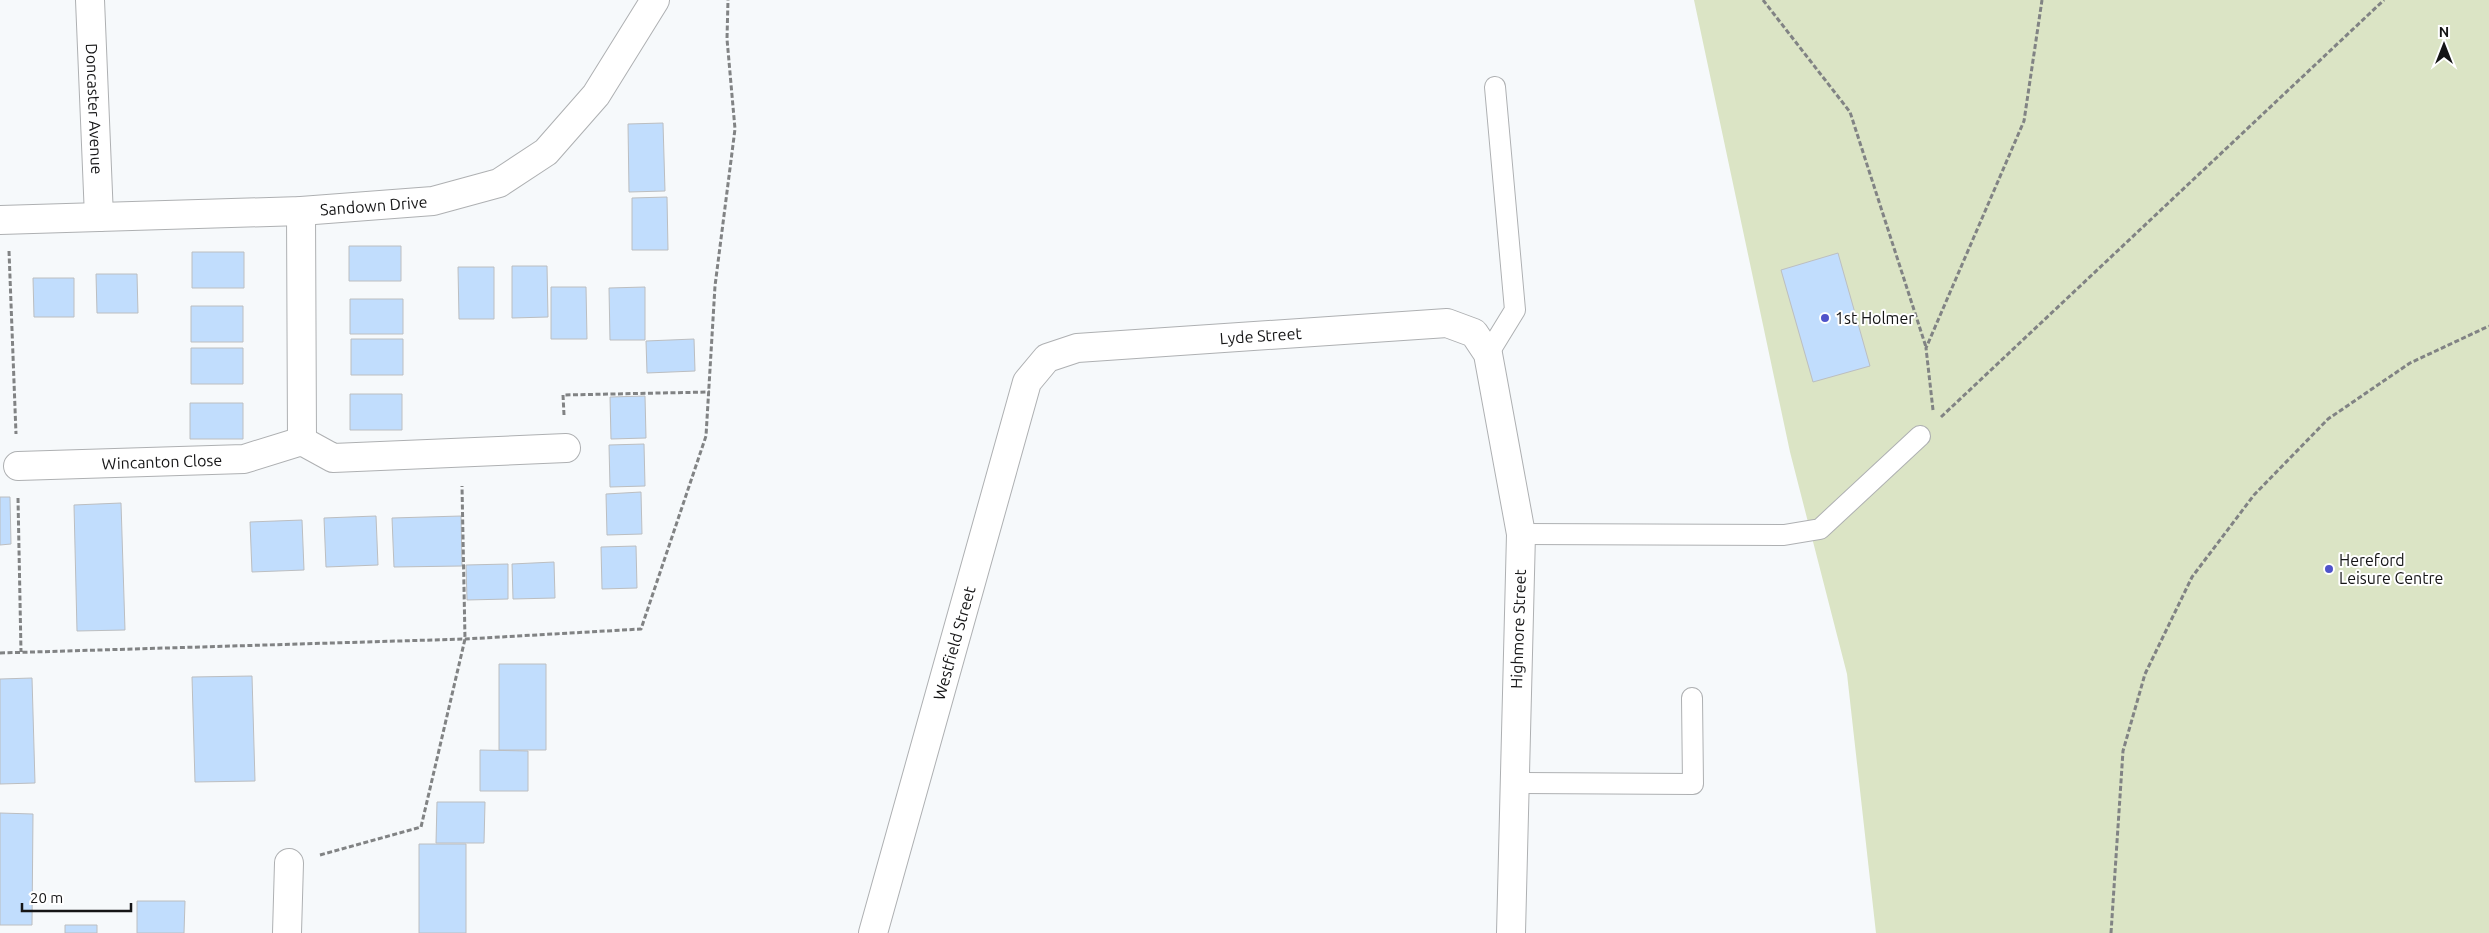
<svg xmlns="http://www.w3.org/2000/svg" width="2489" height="933" viewBox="0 0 2489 933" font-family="Ubuntu,sans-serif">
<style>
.green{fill:#dbe4c5}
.building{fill:#c1ddfd;stroke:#bcbec0}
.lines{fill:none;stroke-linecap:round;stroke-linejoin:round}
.lane-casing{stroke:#aeb0b2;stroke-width:22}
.street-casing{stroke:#aeb0b2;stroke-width:30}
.path{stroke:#818384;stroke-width:3;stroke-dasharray:5 2.5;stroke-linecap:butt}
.lane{stroke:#fff;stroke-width:20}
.street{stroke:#fff;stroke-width:28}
.poi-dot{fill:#4f53ca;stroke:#fff;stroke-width:2}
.labels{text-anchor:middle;stroke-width:4;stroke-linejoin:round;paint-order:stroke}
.street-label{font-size:16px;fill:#151516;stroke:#fff}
.poi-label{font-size:16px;fill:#151516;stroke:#fff;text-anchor:start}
</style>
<rect width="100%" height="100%" fill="#f6f9fb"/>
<path class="green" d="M1694 0H2489V933H1876L1847 674 1790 452Z"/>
<path class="building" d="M663 123 665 191 629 192 628 124Z
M667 197 668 250H632V198Z
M349 246H401V281H349Z
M192 252H244V288H192Z
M1838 253 1870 366 1813 382 1781 270Z
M512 266H547L548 317 512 318Z
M458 267H494V319H459Z
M96 274H137L138 313H97Z
M33 278H74V317H34Z
M551 287H586L587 339H551Z
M645 287V340H610L609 288Z
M350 299H403V334H350Z
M191 306H243V342H191Z
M351 339H403V375H351Z
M694 339 695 371 647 373 646 341Z
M191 348H243V384H191Z
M350 394H402V430H350Z
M645 396 646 438 611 439 610 397Z
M190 403H243V439H190Z
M644 444 645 486 610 487 609 445Z
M641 492 642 534 607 535 606 494Z
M0 497H10L11 544 0 545Z
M121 503 125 630 77 631 74 505Z
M376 516 378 565 326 567 324 518Z
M461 516 462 566 394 567 392 518Z
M302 520 304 570 252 572 250 522Z
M636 546 637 588 602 589 601 547Z
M554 562 555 598 513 599 512 564Z
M508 564V599L467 600 466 565Z
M499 664H546V750H499Z
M252 676 255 781 195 782 192 677Z
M32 678 35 783 0 784V679Z
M480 750 528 751V791H480Z
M437 802H485L484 843H436Z
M0 813 33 814 32 925H0Z
M419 844H466V933H419Z
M137 901H185L184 933H137Z
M65 925H97V933H65Z"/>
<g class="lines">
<g class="lane-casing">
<path id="lane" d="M1488 354 1515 310 1495 87
M1521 534 1784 535 1820 529 1920 436
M1514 783 1693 784 1692 698"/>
</g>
<g class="street-casing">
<g id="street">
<path id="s1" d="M90 0 99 217"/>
<path d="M301 211 302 441"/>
<path id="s2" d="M0 220 301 211 433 201 499 183 546 152 596 95 655 0"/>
<path id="s3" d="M18 466 244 459 302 441 333 458 566 448"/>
<path d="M287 933 289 863"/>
<path id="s4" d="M873 933 1027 382 1047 358 1077 348 1447 323 1474 333 1488 354 1521 534 1511 933"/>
</g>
</g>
<path class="path" d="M1763 0 1850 112 1926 347
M9 251 16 434
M1933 410 1926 348 2024 121 2042 0
M564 415 563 395 710 392
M1941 417 2384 0
M18 498 21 652
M0 653 465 639 641 629 706 436 715 286 735 129 727 39 728 0
M320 855 421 827 465 639 462 486
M2111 933 2123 751 2145 674 2192 577 2254 495 2328 419 2410 363 2489 326"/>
<use href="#lane" class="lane"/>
<use href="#street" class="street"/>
</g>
<g class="poi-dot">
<circle cx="1825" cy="318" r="5"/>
<circle cx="2329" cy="569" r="5"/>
</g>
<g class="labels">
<g class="street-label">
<text dy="6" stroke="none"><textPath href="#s1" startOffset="109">Doncaster Avenue</textPath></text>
<text dy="6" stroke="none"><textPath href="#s2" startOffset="374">Sandown Drive</textPath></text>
<text dy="6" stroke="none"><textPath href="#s4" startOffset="819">Lyde Street</textPath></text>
<text dy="6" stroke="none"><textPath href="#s3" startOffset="144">Wincanton Close</textPath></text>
<text transform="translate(1518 629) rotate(-88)" y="6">Highmore Street</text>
<text dy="6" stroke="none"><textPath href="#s4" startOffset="301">Westfield Street</textPath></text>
</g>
<g class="poi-label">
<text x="1835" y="324">1st Holmer</text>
<text x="2339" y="566">Hereford<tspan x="2339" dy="18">Leisure Centre</tspan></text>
</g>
</g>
<g transform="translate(2444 45)" stroke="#ffffff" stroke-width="4" paint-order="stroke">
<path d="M0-4L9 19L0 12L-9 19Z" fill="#151516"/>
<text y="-8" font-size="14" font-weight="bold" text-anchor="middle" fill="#151516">N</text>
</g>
<path d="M22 903v8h109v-8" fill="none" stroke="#151516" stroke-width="2.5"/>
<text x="30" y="903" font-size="15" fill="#151516" stroke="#ffffff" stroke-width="4" paint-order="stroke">20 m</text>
</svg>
